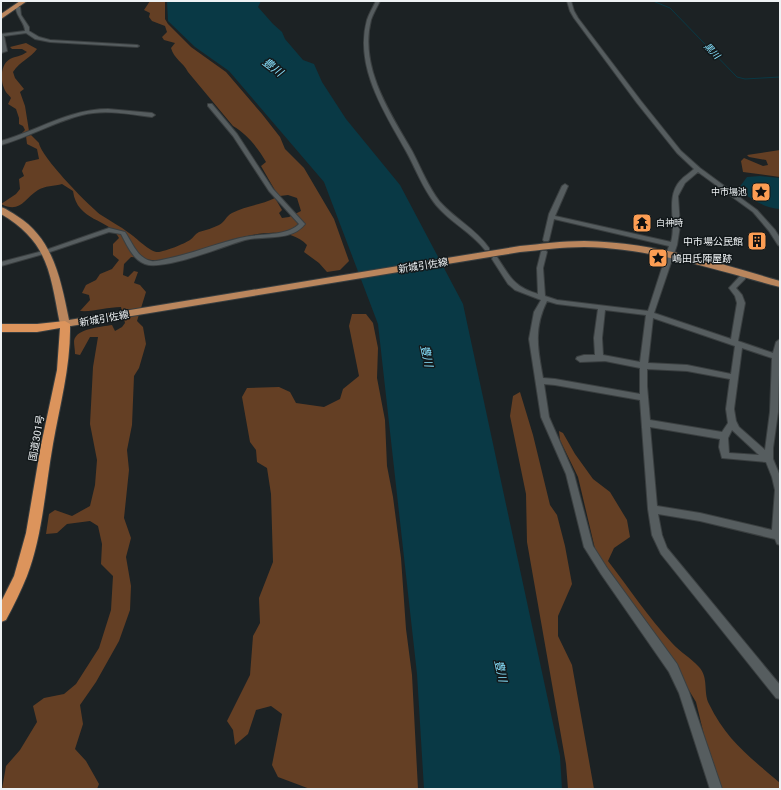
<svg xmlns="http://www.w3.org/2000/svg" width="781" height="790" viewBox="0 0 781 790" font-family="Roboto,'Noto Sans JP',sans-serif">
<style>
.forest{fill:#643f24}
.water{fill:#093945}
.lines{fill:none;stroke-linecap:round;stroke-linejoin:round}
.stream{stroke:#093945;stroke-width:1}
.minor-casing{stroke:#3a3f40;stroke-width:2}
.primary-casing{stroke:#3a3f40;stroke-width:2}
.trunk-casing{stroke:#3a3f40;stroke-width:2}
.minor{fill:#565d5f;fill-rule:evenodd}
.primary{fill:#ba865d;fill-rule:evenodd}
.trunk{fill:#dc945c;fill-rule:evenodd}
.labels{text-anchor:middle;stroke-width:3;stroke-linejoin:round;paint-order:stroke}
.far-water-label{font-size:9px;font-style:italic;fill:#88e3ff;stroke:#13191b}
.far-poi-label{font-size:9px;fill:#eef2f4;stroke:#13191b;text-anchor:end}
.poi-label{font-size:10px;fill:#eef2f4;stroke:#13191b;text-anchor:end}
.street-label{font-size:10px;fill:#eef2f4;stroke:#13191b}
.water-label{font-size:11px;font-style:italic;fill:#88e3ff;stroke:#13191b}
</style>
<rect width="100%" height="100%" fill="#1c2224"/>
<path class="forest" d="M150 1H165V19L168 24 191 47 226 72 262 114 280 137 285 149 304 168 334 219 349 261 340 270 327 272 319 263 304 252 307 245C277 214 208 251 173 258 168 259 163 260 158 260 149 261 141 257 131 257L124 264 123 275 128 277 134 271 138 272 134 283 140 285 146 292 137 321 143 327 146 344 139 368 134 376 132 425 127 450 129 470 124 518 131 538 126 557 131 586 130 610 119 641 96 682 80 705 83 724 75 749 86 761 99 784 97 789H2L6 766 20 750 37 722 33 706 44 698 64 694 76 684 99 648 111 610 113 576 101 564 102 544 98 526 90 521 67 524 57 533 46 534 49 514 55 510 72 516 90 506 95 485 97 460 90 424 93 367 98 337H90L80 355 75 354C75 350 74 345 74 341 76 328 102 327 112 325L115 331 122 327 125 323 121 307C107 307 94 312 80 311L90 300 89 295 82 293 86 285 96 280 100 274 112 269 119 260 113 255V244L119 238C109 218 77 222 73 191L62 184C55 186 44 186 38 190 24 199 20 214 1 204L16 194 20 189 19 179 24 176 22 171 26 162 39 159 37 149 27 144 26 136 31 135 39 143C41 157 88 205 101 215 110 221 120 226 129 233 137 238 150 253 159 252 166 251 184 244 190 240 193 238 195 234 199 232 206 230 213 228 219 225 225 222 226 216 232 213 245 206 261 205 275 198L282 210 279 213 282 218 289 217 301 211 297 198 288 195 280 196 276 192 261 166 266 162C258 148 247 134 233 126L188 72C183 62 174 59 171 48L175 43 164 40 162 37 167 32 165 26 152 21 149 17 150 13 144 10Z
M26 43 37 49C31 58 20 61 13 72L15 78 24 89 20 92 25 106 29 131 23 135 21 134 25 130 23 126 19 124V118L16 109 8 104 11 98C9 95 5 92 4 88 0 79 1 64 10 59 16 56 20 57 27 52L22 49H12L10 47Z
M780 150V177L743 172 741 161 744 158 763 166 768 165 766 160 749 157 747 155Z
M352 314H366L373 323 378 348 377 378 385 420 387 466 393 497 401 558 406 629 412 675 418 789H310L278 777 272 765 282 714 271 706 256 710 248 734 235 745 233 730 227 721 250 675 253 636 260 623 259 598 273 562 271 494 267 468 257 462 256 450 250 442 242 397 247 388 279 387 290 392 296 403 324 407 340 399 343 389 359 376 349 326Z
M520 392 533 435 550 505 557 515 565 546 572 584 558 616V636L572 665 594 789H568L566 764 527 542 526 494 510 416 513 396Z
M559 431 563 433 575 454 593 479 610 492 627 520 630 537 614 548 608 561C629 588 648 617 672 643 680 652 691 658 699 667 709 678 703 692 709 704 727 741 750 757 780 783V789H721L705 739 696 702 654 632 596 553 578 477 560 440Z"/>
<path class="water" d="M167 1H261L258 7 273 24 282 32 285 39 303 60 314 64 322 82 346 119 400 185 463 304 560 756 562 789H424L417 674 378 324 324 182 229 71 195 47 168 21Z
M760 176 780 178V209C764 208 751 199 738 189L747 177Z"/>
<g class="lines">
<path class="stream" d="M653 1 670 8 737 77 745 79 780 77"/>
<g class="minor-casing">
<path id="minor" d="M376 1H380C377 7 373 14 371 20 359 67 390 113 412 151 421 168 428 187 440 202 455 219 476 229 489 248V250H485C471 232 450 222 436 205 423 189 416 169 406 151 385 113 354 67 367 20 369 14 373 7 376 1Z
M567 1H571L574 11 578 18 641 101 681 151 700 168 757 210 775 230 780 238V246L778 245 769 231 753 212 698 172 685 183 678 196 680 226 677 245 654 313 731 339 737 303 735 296 729 288 740 276 742 272H744L747 274 745 279 736 288 742 295 745 303 738 341 773 353 776 342 780 339 778 412 773 448V459L780 476V545L777 544 775 539 700 521 658 514 662 535 667 548 780 685V699L776 698 661 554 652 535 648 509 640 400 555 385 544 384 549 417 574 474 593 546 607 568 677 664 689 692 722 789H710L679 693 669 672 601 574 584 547 566 474 541 417 529 339 534 312 541 300 515 290 508 284 492 259 493 257H497C510 277 514 287 538 294L537 268 541 252 542 251H546L547 252 543 268 545 296 557 300 648 311 669 246 554 219 549 240 548 241H544L543 240 549 214 562 186 565 184 568 186 555 216 671 242C677 222 665 198 680 181 684 176 690 173 694 169L677 153 637 103 574 18 570 11ZM547 301 557 304 598 309 594 338 595 355H584L577 357 576 359 580 362 605 361 640 368V394L555 379 543 378C538 350 533 329 547 301ZM605 310 646 315 640 362 603 355 602 338ZM653 318 735 346 731 374 687 365 648 363ZM742 348 772 358 770 412 765 450 739 427 736 421 734 409ZM647 369 687 371 730 379 726 409 728 423 722 432 650 420 647 386ZM650 427 720 439 719 447 722 458 766 462 772 477 775 490 772 530 700 513 657 506ZM732 430 759 455 729 453 728 438Z
M13 7H20L21 15 29 27V31L39 37 50 40 137 45 139 46 137 47 50 42 35 39 26 33 4 36 7 51 1 53V51L2 50 1 34 25 31C25 23 17 17 16 9H13Z
M208 104H212L237 134 273 189 304 223 305 224C291 242 265 235 245 240 224 246 164 271 145 264 133 260 127 245 121 234L109 232 47 253 1 266V262L43 251 109 228 125 232C132 242 137 258 151 261 155 262 161 260 166 259 191 254 215 244 240 238 257 233 287 237 299 224L269 191 233 136 208 106Z
M108 109 152 113 155 115 152 117C129 114 104 109 82 115 54 122 29 137 1 145V141C37 131 69 109 108 109Z"/>
</g>
<g class="primary-casing">
<path id="primary" d="M20 1H27L1 19V14Z
M1 207C7 209 12 213 17 216 54 239 61 281 69 320L520 246C541 244 562 241 584 241 651 242 716 262 780 281V287C715 270 652 248 584 247 562 247 541 250 520 252L65 327 60 324C50 274 49 242 1 214Z"/>
</g>
<g class="trunk-casing">
<path id="trunk" d="M65 321 70 324C71 365 60 404 53 444 45 488 43 534 27 576 21 591 14 605 6 620L1 622V602L14 576 26 533 41 445 57 370 60 328 37 332H1V324H37Z"/>
</g>
<use href="#minor" class="minor"/>
<use href="#primary" class="primary"/>
<use href="#trunk" class="trunk"/>
</g>
<defs>
<g id="sight-square" transform="scale(1)"><rect x="-9" y="-9" width="18" height="18" rx="4" fill="#fc9d53" stroke="#13191b"/><path d="M0-6L1.8-2.2L6-1.7L2.9 1.2L3.7 5.4L0 3.3L-3.7 5.4L-2.9 1.2L-6-1.7L-1.8-2.2Z" fill="#111"/></g>
<g id="temple-square" transform="scale(1)"><rect x="-9" y="-9" width="18" height="18" rx="4" fill="#fc9d53" stroke="#13191b"/><path d="M0-6L5-2H3V0L6.5 2.5H4V6H1.5V3h-3V6H-4V2.5H-6.5L-3 0V-2H-5Z" fill="#111"/></g>
<g id="building-square" transform="scale(1)"><rect x="-9" y="-9" width="18" height="18" rx="4" fill="#fc9d53" stroke="#13191b"/><path d="M-4-6H4V6H1V3H-1V6H-4ZM-2.5-4.3h1.7v1.8h-1.7ZM.8-4.3h1.7v1.8H.8ZM-2.5-1h1.7V.8h-1.7ZM.8-1h1.7V.8H.8Z" fill="#111"/></g>
</defs>
<g fill-rule="evenodd">
<use href="#sight-square" x="761" y="192"/>
<use href="#temple-square" x="642" y="223"/>
<use href="#building-square" x="757" y="241"/>
<use href="#sight-square" x="658" y="258"/>
</g>
<g class="labels">
<g class="far-water-label">
<text transform="translate(712 51) rotate(46)" y="3">黒川</text>
</g>
<g class="far-poi-label">
<text x="747" y="195">中市場池</text>
<text x="656" y="226" text-anchor="start">白神時</text>
</g>
<g class="poi-label">
<text x="743" y="245">中市場公民館</text>
<text x="672" y="262" text-anchor="start">嶋田氏陣屋跡</text>
</g>
<g class="street-label">
<text transform="translate(423 265) rotate(-9)" y="4">新城引佐線</text>
<text transform="translate(104 318) rotate(-10)" y="4">新城引佐線</text>
<text transform="translate(36 438) rotate(-80)" y="4">国道301号</text>
</g>
<g class="water-label">
<text transform="translate(273 67) rotate(37)" y="4">豊川</text>
<text transform="translate(427 356) rotate(78)" y="4">豊川</text>
<text transform="translate(501 671) rotate(78)" y="4">豊川</text>
</g>
</g>
<rect width="781" height="790" fill="none" stroke="#eef2f4" stroke-width="4"/>
</svg>
